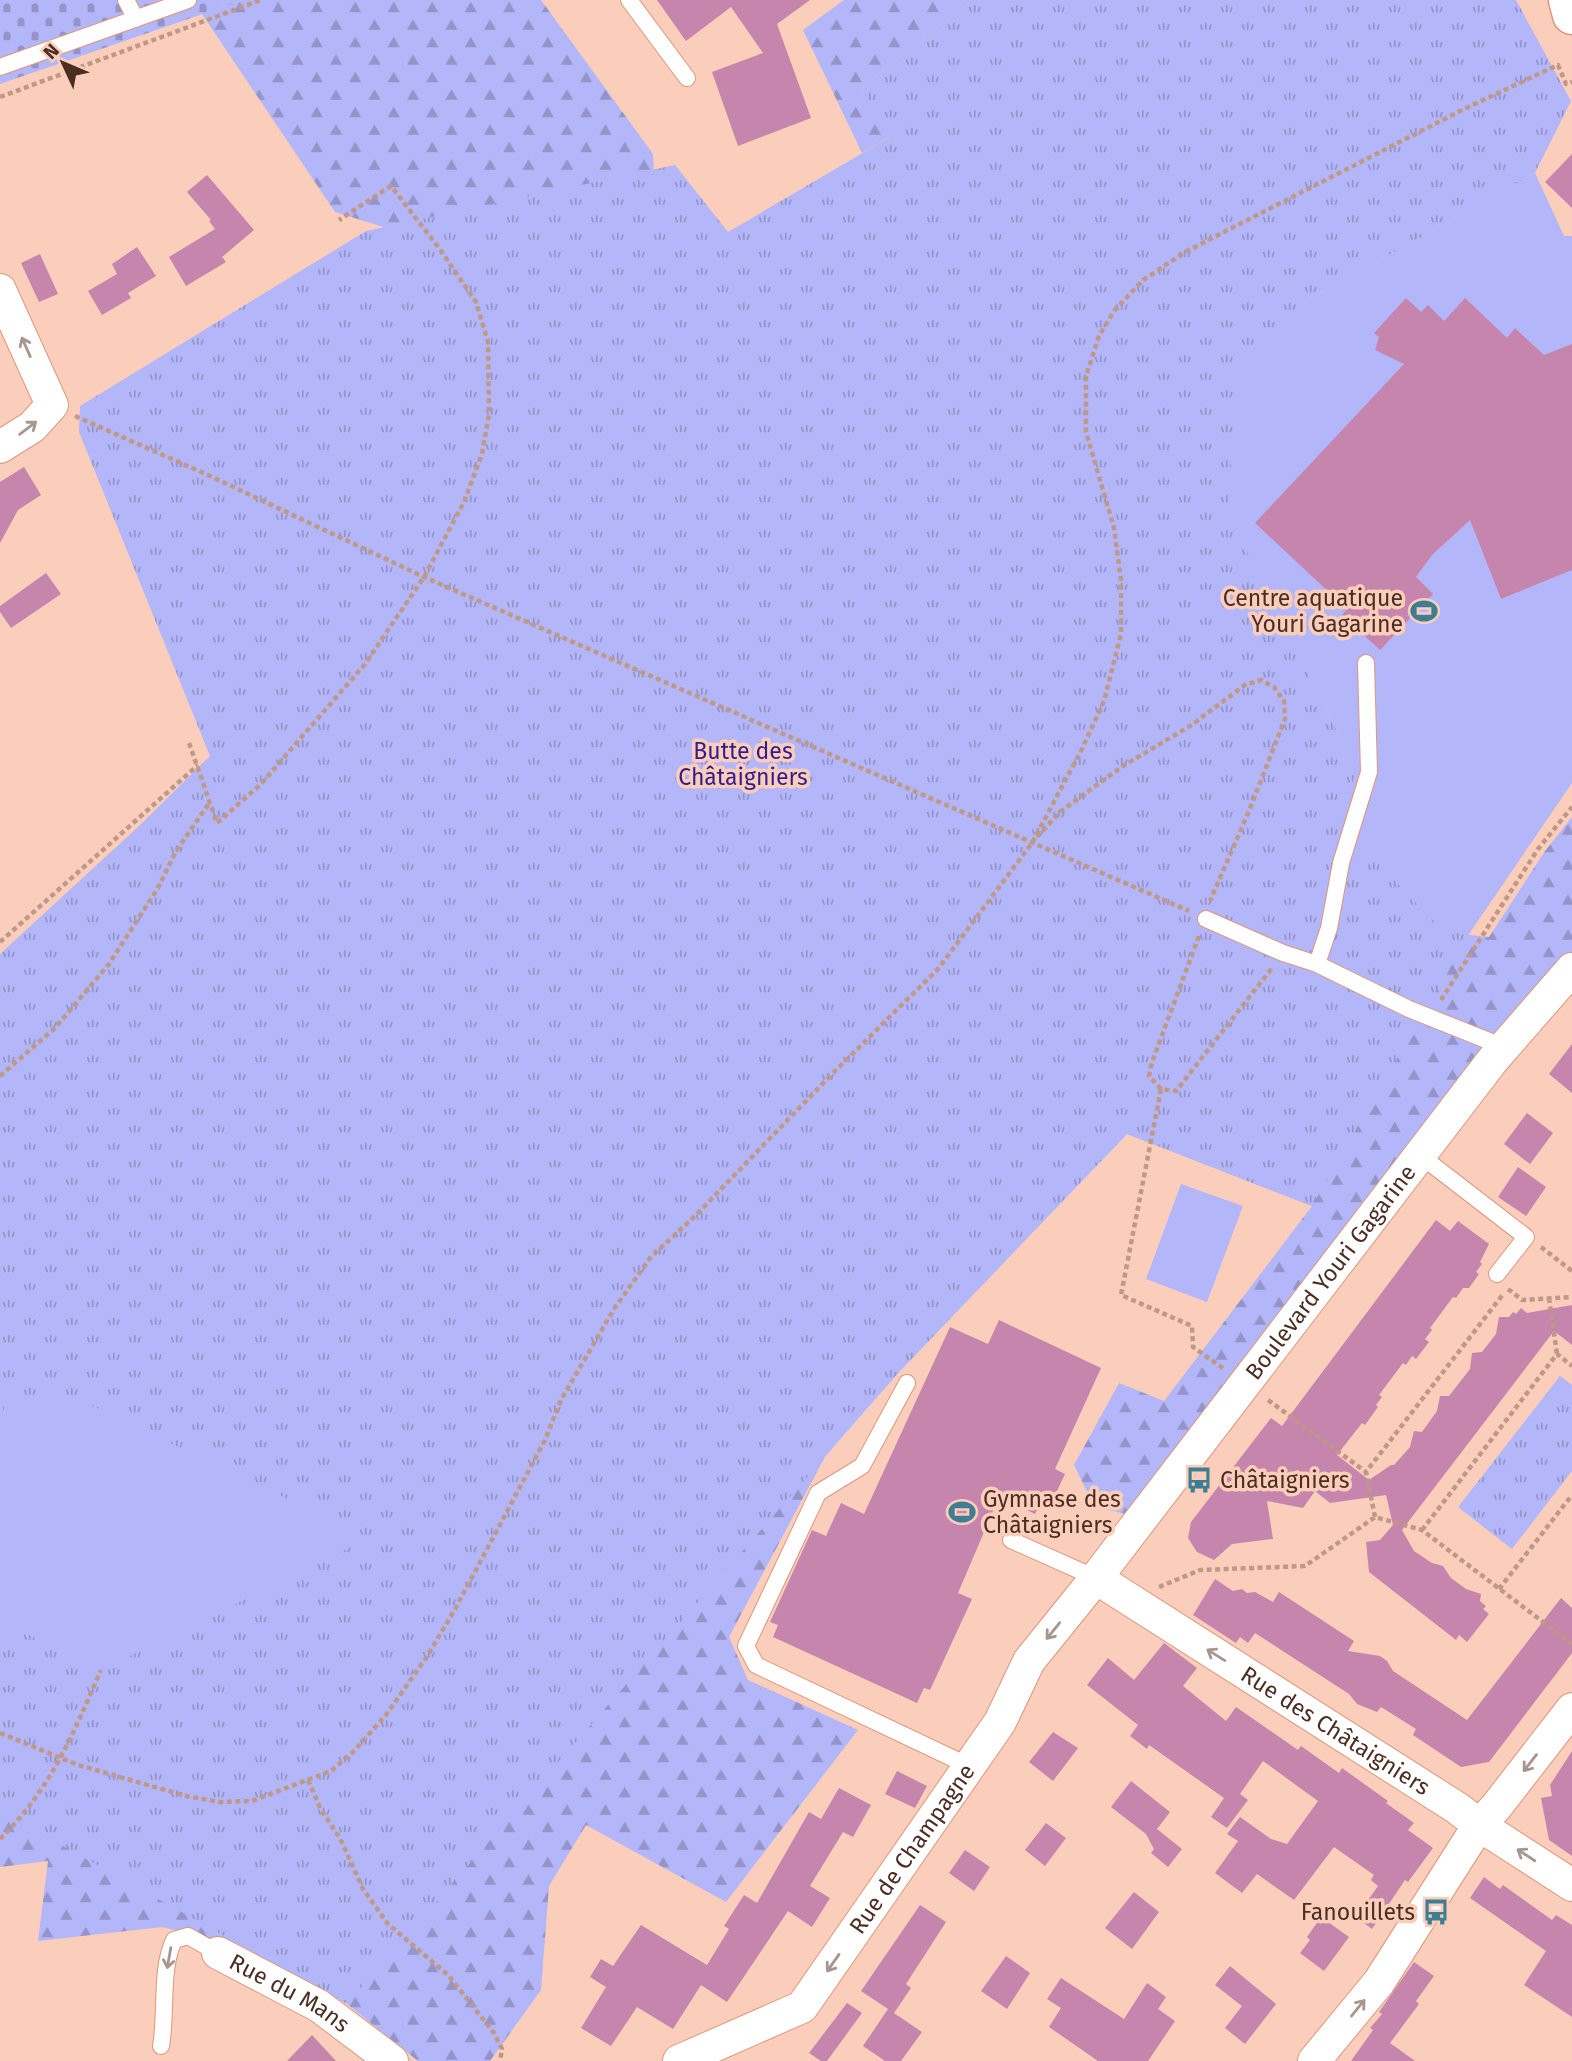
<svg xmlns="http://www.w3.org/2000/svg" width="1572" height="2061" viewBox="0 0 1572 2061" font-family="'Fira Sans',sans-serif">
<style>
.forest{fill:url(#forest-firs)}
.cemetery{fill:url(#cemetery-stones)}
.park{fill:url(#park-tufts)}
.pitch{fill:#b3b6f9}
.building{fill:#c585ad}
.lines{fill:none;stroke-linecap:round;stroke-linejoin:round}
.service-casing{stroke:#de977b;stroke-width:18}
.minor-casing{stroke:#de977b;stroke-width:34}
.tertiary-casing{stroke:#de977b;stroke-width:41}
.path{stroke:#c09888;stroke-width:4.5;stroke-dasharray:5 3.5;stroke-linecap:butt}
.service{stroke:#fff;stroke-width:16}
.minor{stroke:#fff;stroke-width:32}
.tertiary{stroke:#fff;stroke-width:38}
.oneway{stroke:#a59690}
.labels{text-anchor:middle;stroke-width:7;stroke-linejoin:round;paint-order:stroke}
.poi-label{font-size:23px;fill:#4b2d22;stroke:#fbcebc;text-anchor:end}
.park-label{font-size:23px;fill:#321b8c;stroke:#fbcebc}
.street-label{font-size:23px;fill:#4b2d22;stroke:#fbcebc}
</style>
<defs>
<pattern id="forest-firs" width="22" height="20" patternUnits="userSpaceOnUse" patternTransform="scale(1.75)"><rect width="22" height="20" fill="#b3b6f9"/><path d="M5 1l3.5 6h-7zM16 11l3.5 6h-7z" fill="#9494c9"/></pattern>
<pattern id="cemetery-stones" width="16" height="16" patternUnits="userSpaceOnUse" patternTransform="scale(1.75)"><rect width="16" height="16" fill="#b3b6f9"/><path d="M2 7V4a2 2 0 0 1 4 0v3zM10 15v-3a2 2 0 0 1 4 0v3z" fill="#9494c9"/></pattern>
<pattern id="park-tufts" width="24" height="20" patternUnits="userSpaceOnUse" patternTransform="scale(1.75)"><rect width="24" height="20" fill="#b3b6f9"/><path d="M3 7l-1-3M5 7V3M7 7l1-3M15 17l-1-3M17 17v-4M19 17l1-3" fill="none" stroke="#9494c9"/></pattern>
</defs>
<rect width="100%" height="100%" fill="#fbcebc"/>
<path class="forest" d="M243 0H541L653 154 657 243 728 233 828 174 918 334 409 235 335 212 202 14Z
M844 0H972L861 88 891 136 862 153 803 30Z
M1535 173 1269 332 1236 370 1228 514 1356 769 1370 855 1444 932 1489 937 1545 851 1572 817V952L1478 1061 1129 1515 1094 1506 1074 1465 1119 1383 1164 1401 1312 1206 1127 1134 898 1373 826 1455 729 1637 748 1680 858 1730 726 1902 586 1825 549 1886 541 1990 490 2061H418L347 2004 242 1946 162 1927 38 1941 48 1861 0 1867V1642L1117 409Z"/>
<path class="cemetery" d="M0 0H243L0 84Z"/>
<path class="park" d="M972 0H1516L1571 101 1535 173 1305 302 1324 707 1356 769 1335 850 1358 856 1370 855 1444 931 1469 934 1312 1206 1127 1134 898 1373 347 2004 0 1811V954L140 825 210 756 79 432 80 406 366 231 675 165 728 232 890 137 861 88Z
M1560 1376 1572 1385V1471L1512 1549 1458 1507Z"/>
<path class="pitch" d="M1535 173 1564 236H1572V783L1469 934 1444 932 1370 855 1358 856 1334 851 1356 769 1228 514 1236 371 1269 332 1305 302Z
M1181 1184 1243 1206 1207 1302 1146 1279Z
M9 1399 80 1400 369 1538 101 1670 0 1621V1417Z"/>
<path class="building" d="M657 0H810L777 24 811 118 738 146 712 72 763 53 731 7 686 41Z
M1572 154V208L1545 182Z
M207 175 254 230 222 257 226 262 186 286 169 257 215 229 209 221 211 220 187 192Z
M137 247 156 276 128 293 131 298 102 315 88 291 117 274 112 264Z
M40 254 58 294 39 302 21 263Z
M1406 298 1421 312 1428 305 1444 321 1465 298 1507 338 1515 328 1544 355 1572 344V570L1501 599 1470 520 1432 555 1416 577 1433 594 1380 650 1342 615 1347 609 1255 523 1404 364 1375 350 1379 337 1374 333Z
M24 467 41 495 18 510 0 543V482Z
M46 573 61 594 11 628 0 612V606Z
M1572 1044V1093L1549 1074Z
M1527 1113 1553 1133 1530 1164 1504 1144Z
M1518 1167 1546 1187 1526 1216 1498 1197Z
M1436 1220 1450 1231 1458 1221 1489 1244 1480 1262 1482 1264 1476 1272 1479 1274 1469 1288H1463L1456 1298 1453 1297 1430 1328 1432 1330 1425 1339 1429 1342 1416 1359 1412 1356 1406 1365 1403 1363 1379 1395 1382 1397 1376 1405 1378 1407 1365 1425 1362 1423 1337 1455 1369 1480 1391 1465H1394L1410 1447 1414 1431 1422 1432 1437 1411 1440 1396H1449L1470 1369 1472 1353 1482 1352 1496 1334 1499 1317H1509L1513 1312 1516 1314 1521 1308 1527 1313 1572 1305V1345L1554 1331 1402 1530 1414 1551 1432 1563 1443 1566 1451 1578 1466 1589 1481 1594 1480 1601 1486 1606 1483 1609 1489 1614 1467 1642 1459 1635 1456 1640 1369 1572 1366 1542 1380 1540 1393 1525 1386 1495 1330 1503 1315 1491 1303 1508 1267 1501 1273 1539 1232 1544 1214 1560 1197 1552 1188 1538 1191 1522 1271 1418 1282 1426Z
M999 1320 1101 1368 1055 1469 1065 1474 1048 1510 1039 1506 1035 1514 999 1497 958 1593 972 1599 930 1690 924 1688 917 1703 773 1637 778 1625 770 1622 812 1530 826 1536 841 1503 864 1514 950 1327 988 1344Z
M1215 1579 1233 1591 1242 1589 1247 1593 1255 1592 1273 1602 1279 1592 1354 1641 1348 1651 1380 1656 1387 1661 1393 1671 1467 1720 1561 1598 1572 1608V1653L1489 1762 1461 1767 1413 1735 1416 1729 1381 1707 1377 1712 1357 1704 1349 1694 1255 1633 1248 1643 1240 1637 1236 1643 1193 1615Z
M1164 1643 1197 1668 1183 1686 1226 1721 1236 1707 1298 1750 1301 1746 1339 1773 1342 1768 1388 1801 1386 1803 1414 1823 1408 1830 1433 1848 1408 1882 1405 1880 1372 1929 1356 1917 1378 1886 1371 1880 1374 1875 1334 1847 1294 1900 1257 1874 1242 1893 1215 1873 1238 1841 1227 1834 1240 1817 1271 1839 1287 1844 1318 1801 1263 1761 1240 1794 1248 1800 1227 1828 1211 1817 1224 1798 1149 1745 1147 1749 1130 1736 1138 1725 1087 1685 1108 1658 1134 1680Z
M1053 1732 1078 1748 1053 1781 1029 1762Z
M1572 1751V1856L1549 1840 1541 1798 1552 1796 1550 1785Z
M897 1771 927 1786 915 1808 885 1794Z
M1131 1781 1170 1812 1157 1829 1182 1849 1168 1867 1151 1853 1154 1849 1146 1834 1111 1807Z
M839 1788 871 1805 853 1837 843 1832 810 1886 830 1898 812 1927 788 1911 727 2002 701 1985 673 2029 637 2007 611 2046 581 2028 606 1987 590 1977 601 1959 613 1966 641 1925 707 1965 729 1929 724 1926 744 1895 757 1903 809 1812 821 1819Z
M1046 1823 1066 1838 1045 1866 1025 1850Z
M965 1850 990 1867 974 1891 949 1873Z
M1484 1877 1500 1889 1503 1885 1552 1920 1556 1915 1572 1925V2017L1524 1985 1546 1951 1470 1898Z
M1134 1892 1159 1912 1132 1949 1105 1928Z
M920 1905 946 1922 906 1984 911 1988 894 2013 861 1991Z
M1321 1917 1349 1937 1324 1971 1300 1953 1310 1940 1307 1937Z
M1006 1956 1030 1973 1007 2009 981 1991Z
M1414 1962 1434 1976 1416 2001 1419 2004 1390 2043 1415 2061H1351L1373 2030 1370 2028 1382 2014 1379 2012Z
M1230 1966 1276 2004 1245 2044 1225 2028 1242 2006 1215 1985Z
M1061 1978 1124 2019 1147 1983 1166 1997 1158 2009 1175 2021 1148 2061H1098L1049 2027 1061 2008 1047 1999Z
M847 2003 862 2013 827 2061H821L809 2053Z
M888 2009 922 2032 901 2061H885L863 2046Z
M312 2035 336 2061H287Z"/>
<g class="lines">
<g class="service-casing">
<path id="service" d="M126 0 136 19
M629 0 687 78
M0 67 188 0
M1206 919 1283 953 1317 964 1409 1009 1504 1047
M1317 964 1329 928 1341 863 1369 772 1366 663
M1421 1156 1526 1237 1497 1274
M907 1383 862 1466 818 1493 746 1646 756 1665 969 1766
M1011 1540 1096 1578
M161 2046C167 2012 160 1969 174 1940L188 1936 218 1953"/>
</g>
<g class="minor-casing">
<g id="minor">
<path d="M0 290 52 405 32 427 0 447"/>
<path id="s1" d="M1096 1578 1457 1808 1479 1825 1572 1885"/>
<path id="s2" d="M218 1953 319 2006 392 2061"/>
<path id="s3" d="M679 2061 802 2007 1000 1722 1029 1661 1096 1578 1492 1061 1572 969"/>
<path d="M1314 2061 1379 1982 1479 1825 1496 1807 1572 1709"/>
</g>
</g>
<g class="tertiary-casing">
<path id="tertiary" d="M1568 0 1572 15"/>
</g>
<path class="path" d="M0 97 261 0
M75 416 210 476 424 577 1189 911
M189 743 217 823 261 784 365 664 424 577 464 502 482 454 489 414 488 342 476 302 439 248 391 186 339 220
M1037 837 1061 811 1123 766 1190 726 1245 685 1261 680 1274 687 1284 701 1285 719 1249 811 1210 901
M1199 936 1152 1062 1149 1076 1161 1089 1176 1091 1272 968
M0 942 198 765
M1441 1000 1538 849 1572 807
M0 1076 55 1028 109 964 158 888 176 851 210 802
M1161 1089 1121 1295 1192 1326 1193 1347 1224 1369
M1541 1247 1572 1271
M1508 1289 1522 1300 1572 1297
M1549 1298 1557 1354
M1268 1400 1366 1472
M1375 1517 1366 1472 1504 1293
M1422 1530 1557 1354 1572 1366
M1159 1587 1200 1570 1305 1566 1375 1517 1422 1530 1572 1644
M1499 1589 1572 1495
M0 1733 78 1765 186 1796 220 1802 252 1801 331 1771 353 1752 386 1715 426 1658 454 1611 545 1440 561 1400 614 1309 650 1258 697 1214 831 1075 938 969 1032 843 1082 749 1104 701 1121 634V580L1114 528 1086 432V376L1099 336 1114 311 1143 280 1187 251 1464 109 1558 65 1566 84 1572 82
M308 1780 321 1810 340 1838 363 1889 388 1924 448 1975 494 2033 502 2049 500 2061
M0 1839C51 1789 73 1734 101 1670"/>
<use href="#service" class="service"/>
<use href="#minor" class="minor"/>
<use href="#tertiary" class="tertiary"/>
</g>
<defs><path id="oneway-shaft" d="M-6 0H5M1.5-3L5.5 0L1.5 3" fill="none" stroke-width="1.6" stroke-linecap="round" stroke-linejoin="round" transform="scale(1.75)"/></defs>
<g class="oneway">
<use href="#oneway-shaft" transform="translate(26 347) rotate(-114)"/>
<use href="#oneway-shaft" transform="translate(28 428) rotate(-37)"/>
<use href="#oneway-shaft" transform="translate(1053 1631) rotate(129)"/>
<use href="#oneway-shaft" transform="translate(1216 1655) rotate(-148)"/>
<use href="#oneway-shaft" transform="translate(1530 1763) rotate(128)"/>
<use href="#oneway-shaft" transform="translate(1526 1855) rotate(-147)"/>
<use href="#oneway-shaft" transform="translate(169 1958) rotate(100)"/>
<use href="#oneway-shaft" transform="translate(833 1963) rotate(125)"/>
<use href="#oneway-shaft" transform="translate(1358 2008) rotate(-51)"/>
</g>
<defs>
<g id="stadium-bare" transform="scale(2.1)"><path d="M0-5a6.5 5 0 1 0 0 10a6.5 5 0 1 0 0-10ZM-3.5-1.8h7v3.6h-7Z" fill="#3e7d92" stroke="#fbcebc" stroke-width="2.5" paint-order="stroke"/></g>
<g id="bus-bare" transform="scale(2.1)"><path d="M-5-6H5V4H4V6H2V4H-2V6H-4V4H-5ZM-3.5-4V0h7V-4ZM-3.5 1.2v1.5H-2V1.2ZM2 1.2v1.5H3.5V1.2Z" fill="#3e7d92" stroke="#fbcebc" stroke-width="2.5" paint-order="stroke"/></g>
</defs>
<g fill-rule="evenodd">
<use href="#stadium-bare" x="1424" y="611"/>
<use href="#bus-bare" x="1199" y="1480"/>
<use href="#stadium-bare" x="962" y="1512"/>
<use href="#bus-bare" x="1436" y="1912"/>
</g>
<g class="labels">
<g class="poi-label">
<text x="1403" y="606">Centre aquatique<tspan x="1403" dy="26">Youri Gagarine</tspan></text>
<text x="1220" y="1488" text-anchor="start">Châtaigniers</text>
<text x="983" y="1507" text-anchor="start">Gymnase des<tspan x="983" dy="26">Châtaigniers</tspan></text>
<text x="1415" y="1920">Fanouillets</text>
</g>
<g class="park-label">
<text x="743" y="759">Butte des<tspan x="743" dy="26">Châtaigniers</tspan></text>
</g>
<g class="street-label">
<text dy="8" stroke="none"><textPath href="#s3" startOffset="1041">Boulevard Youri Gagarine</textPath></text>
<text dy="8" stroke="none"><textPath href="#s1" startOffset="284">Rue des Châtaigniers</textPath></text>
<text dy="8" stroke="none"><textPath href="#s3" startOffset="327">Rue de Champagne</textPath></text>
<text dy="8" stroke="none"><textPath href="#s2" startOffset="82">Rue du Mans</textPath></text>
</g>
</g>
<g transform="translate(63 63) rotate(314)" stroke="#fbcebc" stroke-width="5" paint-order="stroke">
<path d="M0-5L12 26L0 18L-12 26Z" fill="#4b2d22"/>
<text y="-10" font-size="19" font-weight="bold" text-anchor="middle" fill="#4b2d22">N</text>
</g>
</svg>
